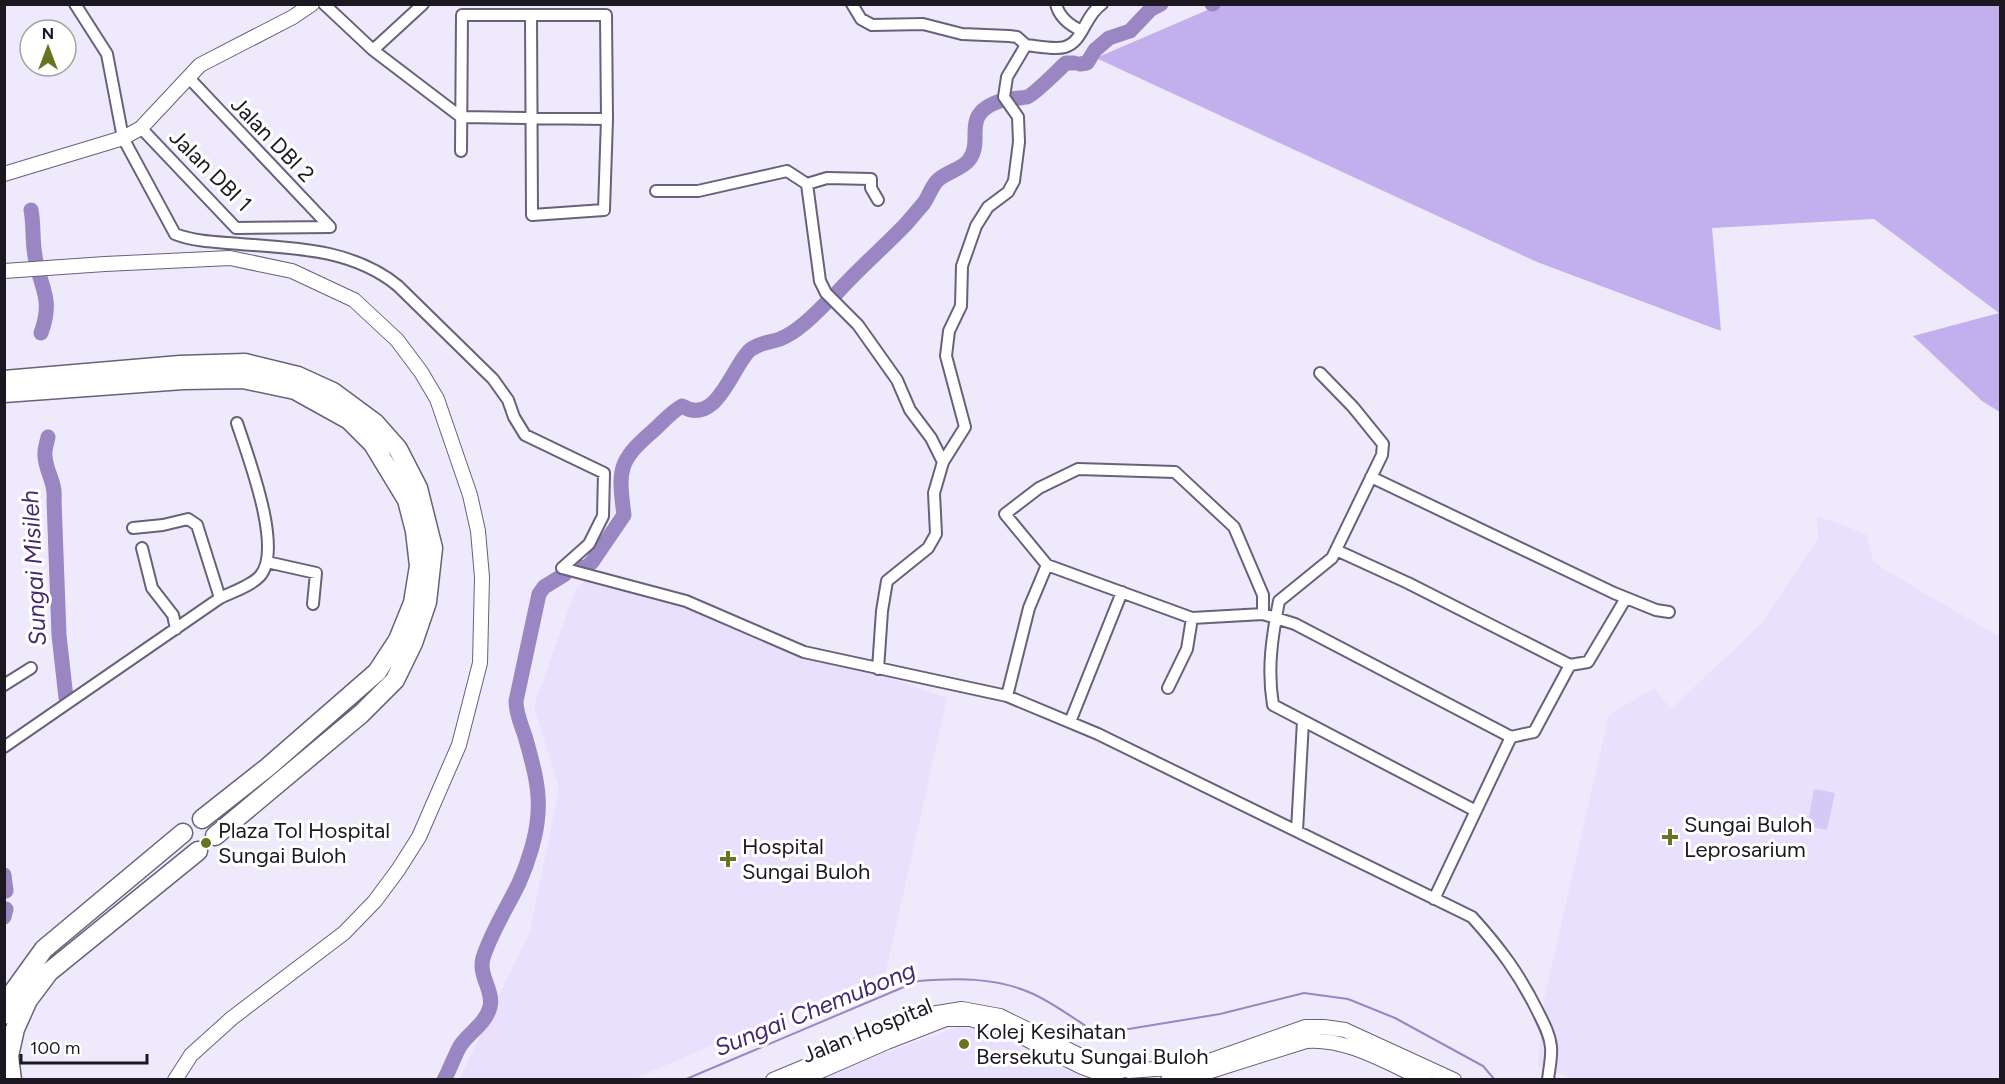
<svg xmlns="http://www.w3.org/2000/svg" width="2005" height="1084" viewBox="0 0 2005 1084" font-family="Figtree,sans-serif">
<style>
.built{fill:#e8e0fd}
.green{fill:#d5c9f5}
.forest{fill:#c2afed}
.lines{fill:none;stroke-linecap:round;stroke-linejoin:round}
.stream{stroke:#9986c2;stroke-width:2}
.river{stroke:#9986c2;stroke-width:15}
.street-casing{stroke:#686179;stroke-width:14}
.secondary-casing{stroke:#686179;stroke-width:16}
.highway-casing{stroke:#686179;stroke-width:21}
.street{stroke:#fff;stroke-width:10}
.secondary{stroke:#fff;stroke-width:14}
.highway{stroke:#fff;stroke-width:18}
.poi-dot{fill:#677420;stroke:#fff;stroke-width:2}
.labels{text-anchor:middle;stroke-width:6;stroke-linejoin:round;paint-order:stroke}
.street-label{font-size:22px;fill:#1b1822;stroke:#fff}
.poi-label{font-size:22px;fill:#1b1822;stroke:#fff;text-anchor:start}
.water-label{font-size:24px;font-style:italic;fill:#452971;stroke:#fff}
</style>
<rect width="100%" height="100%" fill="#eeeafb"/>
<path class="built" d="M1817 516 1867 534 1873 561 1885 570 2000 637V1079L1576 1080 1538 1066 1543 1004 1609 715 1654 688 1671 709 1761 624 1818 538Z
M588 577 635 589 947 698 886 971 634 1079 459 1080 530 931 559 788 534 706 575 591Z
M958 1027 992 1031 1086 1079 821 1080 874 1057Z"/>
<path class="green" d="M1814 789 1835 793 1827 830 1807 826Z"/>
<path class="forest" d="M1219 5H2000V412L1982 401 1913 336 1999 313 1874 219 1712 228 1721 331 1537 262 1096 58Z"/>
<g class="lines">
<path class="stream" d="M684 1080 918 981C956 978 995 977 1031 993 1054 1003 1077 1021 1098 1034L1220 1014 1304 993 1348 999 1395 1018 1483 1066 1495 1080"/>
<path class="river" d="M1212 4H1213
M1080 64 1087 63 1095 50 1109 38 1130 31 1150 10 1161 4
M1012 99C1017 98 1022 98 1027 97 1035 94 1058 70 1066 63H1074
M31 210C34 225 32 240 35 256 40 289 54 297 41 333
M835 295C857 270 883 248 906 224 912 217 918 210 924 203 929 196 932 185 938 180 947 172 962 169 969 160 985 139 959 115 1000 101
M48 437C47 443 44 450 45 456 46 473 56 482 54 500L59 635 66 698
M578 568 586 567 592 562 624 515C618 469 618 461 654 430 663 422 671 412 682 406 717 427 732 366 750 350 760 342 769 343 780 339 798 332 815 314 828 301
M4 875 6 891
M4 917 6 909
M444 1080C450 1069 454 1057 460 1046 469 1032 485 1025 490 1007 494 990 478 976 483 958 491 932 507 908 519 883 528 863 537 835 538 813 540 787 532 761 525 736 521 724 516 714 516 701L539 594 544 587 565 574"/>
<g class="street-casing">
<path id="street" d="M75 4 107 54 123 138 175 234C196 242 218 242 240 244 295 248 353 249 398 286L493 379 508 400 514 417 525 435 604 473 603 516 589 544 562 568
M324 4 373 50 461 117 607 119
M852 4 861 19 872 25 923 24 962 34 1009 36 1017 37 1026 45
M1056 4C1059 17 1071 26 1082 31
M373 50 423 4
M188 77 330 227
M141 128 236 228 330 227
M461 151 462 15H606L607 119 604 210 532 215 531 15
M807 184 827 178 871 179V188L878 200
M656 191H698L787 171 807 184 820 281 826 293 858 325 897 380 910 410 931 438 943 462
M1320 373 1353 407 1383 444 1382 455 1332 558 1279 601C1272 637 1267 669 1273 705L1476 811
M1371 477 1614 593 1656 610 1669 612
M133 528 163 525 188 519 197 525 220 598
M142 548 152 588 173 615 176 629
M1336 550 1408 583 1570 665
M267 562 316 573 313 604
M562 568 686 601 804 652 1007 696 1098 734 1472 917C1500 948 1520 975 1538 1012 1544 1024 1550 1035 1551 1047 1552 1058 1549 1069 1548 1080
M1263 614V595L1234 527 1175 472 1078 469 1039 488 1005 514 1047 565 1192 618 1263 614 1295 624 1511 737
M878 669 882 611 887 581 928 548 936 534 934 493 943 462 965 427 946 356 949 331 961 306 962 266 976 226 988 207 1008 192 1014 181 1019 142 1018 117 1004 97 1007 77 1026 45C1037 46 1055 50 1065 47 1084 41 1084 16 1102 4
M4 685 31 668
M1168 688 1187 649 1192 618
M1007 696 1029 608 1047 565
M1070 722 1122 592
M4 747 220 598C232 592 251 586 260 576 284 549 247 454 237 423
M1297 831 1303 721
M1434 899 1511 737 1534 732 1570 665 1588 662 1626 598"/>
</g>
<g class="secondary-casing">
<path id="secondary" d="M4 174 123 138 141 128 200 65 293 17 312 4
M4 271 105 264 230 258 292 271 354 300 397 340 421 372 437 399 470 495 478 531 482 577 480 663 459 745 419 837 398 870 375 901 344 933 232 1018 191 1055 175 1080
M773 1080 931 1014 962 1009 1000 1016 1099 1065 1129 1071 1195 1066 1305 1027H1324L1345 1030 1454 1080
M800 1080 887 1042 946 1019H970L1006 1029 1082 1067 1117 1080
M1168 1080 1201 1074 1306 1041C1348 1038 1387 1063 1425 1080"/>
</g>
<g class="highway-casing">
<path id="highway" d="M4 380 180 365 245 363 298 376 333 392 375 423 398 449 418 488 433 548 427 602 413 643 395 680 361 714 215 836
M4 393 183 380 243 379 295 390 349 420 373 444 407 500 415 531 419 566 413 603 398 640 377 672 268 767 202 819
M4 1015 13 992 44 949 183 833
M12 1080 9 1056 15 1029 28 1000 49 972 198 851"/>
</g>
<use href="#street" class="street"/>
<use href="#secondary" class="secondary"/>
<use href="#highway" class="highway"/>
</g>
<g class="poi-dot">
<path d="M1667 828h6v6h6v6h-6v6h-6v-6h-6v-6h6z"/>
<circle cx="206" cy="843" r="6"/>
<path d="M725 850h6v6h6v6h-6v6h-6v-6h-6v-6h6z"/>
<circle cx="964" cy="1044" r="6"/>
</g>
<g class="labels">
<g class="street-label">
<text transform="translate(273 139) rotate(46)" y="8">Jalan DBI 2</text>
<text transform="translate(211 170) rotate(45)" y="8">Jalan DBI 1</text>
<text transform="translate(867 1030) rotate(-22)" y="8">Jalan Hospital</text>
</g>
<g class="poi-label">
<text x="1684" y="832">Sungai Buloh<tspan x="1684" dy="25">Leprosarium</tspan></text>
<text x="218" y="838">Plaza Tol Hospital<tspan x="218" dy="25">Sungai Buloh</tspan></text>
<text x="742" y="854">Hospital<tspan x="742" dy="25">Sungai Buloh</tspan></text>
<text x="976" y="1039">Kolej Kesihatan<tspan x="976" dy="25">Bersekutu Sungai Buloh</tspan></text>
</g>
<g class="water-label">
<text transform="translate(34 568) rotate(-93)" y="8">Sungai Misileh</text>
<text transform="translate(815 1009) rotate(-22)" y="8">Sungai Chemubong</text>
</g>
</g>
<rect width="2005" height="1084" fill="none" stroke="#1b1822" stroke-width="12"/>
<g transform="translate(48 48)"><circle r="28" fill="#ffffff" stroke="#a4a3a7" stroke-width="1.5"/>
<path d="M0-4.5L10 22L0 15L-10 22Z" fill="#677420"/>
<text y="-9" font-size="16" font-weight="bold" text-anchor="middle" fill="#1b1822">N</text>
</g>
<path d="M21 1054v9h126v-9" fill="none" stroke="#1b1822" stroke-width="3"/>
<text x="30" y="1054" font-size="18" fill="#1b1822" stroke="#ffffff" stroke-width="4.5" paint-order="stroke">100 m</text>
</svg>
